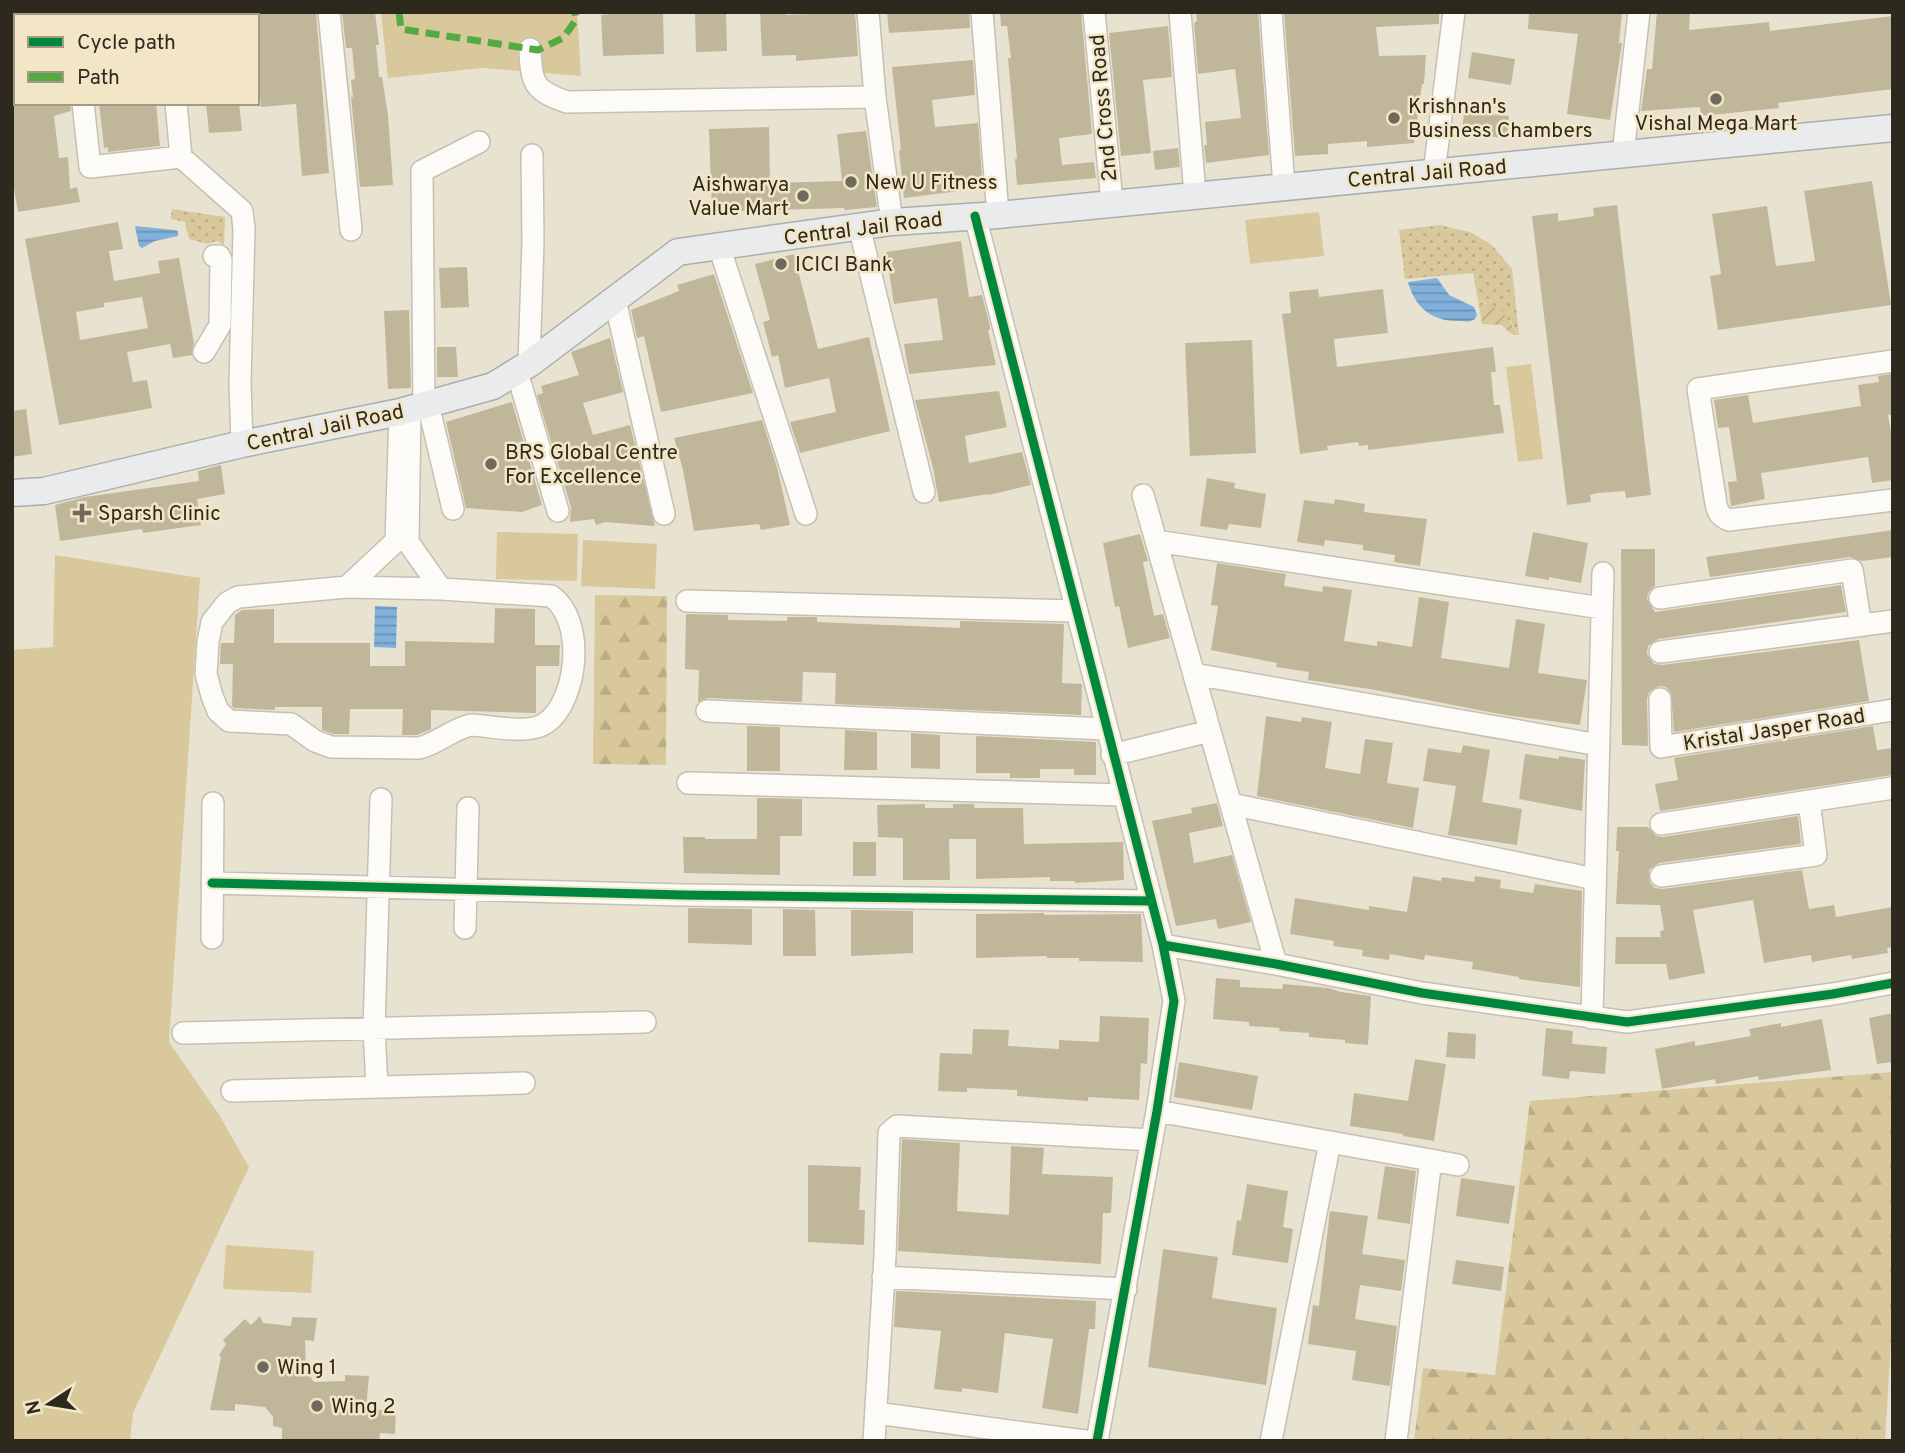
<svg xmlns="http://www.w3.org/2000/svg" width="1905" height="1453" viewBox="0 0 1905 1453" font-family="Overpass,sans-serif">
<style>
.grass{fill:#d8c89b}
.forest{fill:url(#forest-firs)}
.park{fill:url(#park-dots)}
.garden{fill:url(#garden-furrows)}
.water{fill:url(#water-rules)}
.building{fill:#c0b79b;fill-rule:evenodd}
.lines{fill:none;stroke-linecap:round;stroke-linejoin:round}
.minor-casing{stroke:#c5c0b2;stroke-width:24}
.major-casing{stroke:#aaaeac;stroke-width:29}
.minor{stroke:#fcfbf8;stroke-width:21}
.major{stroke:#e9ebed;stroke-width:26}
.quiet{stroke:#54ab43;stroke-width:7;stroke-dasharray:14 7;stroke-linecap:butt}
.cycleway-casing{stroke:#f2e6c7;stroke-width:13}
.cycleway{stroke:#00873e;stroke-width:9}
.poi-dot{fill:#6e6a5c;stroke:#f2e6c7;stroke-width:2.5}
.labels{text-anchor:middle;stroke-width:5;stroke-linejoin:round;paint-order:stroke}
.poi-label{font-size:21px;fill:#2d291d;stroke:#f2e6c7;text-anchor:start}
.street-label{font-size:21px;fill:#2d291d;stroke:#f2e6c7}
</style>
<defs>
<pattern id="forest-firs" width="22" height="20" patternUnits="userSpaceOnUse" patternTransform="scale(1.75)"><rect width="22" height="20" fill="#d8c89b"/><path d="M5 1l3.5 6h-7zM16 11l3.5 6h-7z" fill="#baac85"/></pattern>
<pattern id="park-dots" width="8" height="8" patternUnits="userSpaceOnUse" patternTransform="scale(1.75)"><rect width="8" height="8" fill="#d8c89b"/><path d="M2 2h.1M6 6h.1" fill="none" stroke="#baac85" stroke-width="1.8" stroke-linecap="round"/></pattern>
<pattern id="garden-furrows" width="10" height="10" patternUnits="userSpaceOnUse" patternTransform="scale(1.75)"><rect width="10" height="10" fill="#d8c89b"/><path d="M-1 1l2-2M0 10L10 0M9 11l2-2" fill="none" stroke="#baac85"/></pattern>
<pattern id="water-rules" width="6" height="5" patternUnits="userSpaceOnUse" patternTransform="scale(1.75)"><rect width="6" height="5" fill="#82b0dc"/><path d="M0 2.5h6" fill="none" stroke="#6b8fb2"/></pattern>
</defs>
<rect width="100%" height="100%" fill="#e8e2d1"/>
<path class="grass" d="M381 12H577L581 76 482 68 388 78Z
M1319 212 1324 256 1250 264 1245 220Z
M1531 364 1543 459 1518 462 1506 367Z
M497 532 578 534 577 581 496 579Z
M583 540 657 544 655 589 581 586Z
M55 555 200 578 169 1042 218 1113 249 1167 133 1413 130 1441H12V650L53 647Z
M226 1245 314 1251 311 1293 223 1289Z"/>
<path class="forest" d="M595 595 667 596 666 765 593 764Z
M1893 1072V1308L1885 1441H1414L1423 1368 1495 1375 1530 1101Z"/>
<path class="park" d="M172 209 225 217 224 245 217 241 207 244 189 239 185 222 171 219Z
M1440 225 1470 232 1492 245 1512 269 1519 335 1511 322 1483 301 1478 300 1473 273 1405 279 1399 230Z"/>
<path class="garden" d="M1478 300 1502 311 1519 335H1513L1501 325 1482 324Z"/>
<path class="water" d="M135 226 174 230 178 231V236L155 241 142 248 139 246Z
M1437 278 1449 295 1474 307 1477 315 1475 319C1468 323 1466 321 1458 321 1432 321 1415 308 1408 282Z
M375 606 397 607 396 648 374 647Z"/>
<path class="building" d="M257 12H316L329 173 302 176 296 104 261 107 257 64Z
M342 12H375L379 45H376L379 77H382L388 115 393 185 360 187 351 97H353L351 80 355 79 352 48H346Z
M634 12H663L664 54 603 56 601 15Z
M695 12H726L727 51 696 52Z
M760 12H786V15L855 12 858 56 796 61V55L762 56Z
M887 12H969L970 28 889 33Z
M1000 12H1081L1092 134 1059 138 1062 165 1094 162 1096 178 1017 185 1015 159H1017L1008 58H1011L1007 26H1001Z
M1196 12H1258L1269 155 1206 163 1204 145H1207L1205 122 1241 118 1235 69 1198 74 1194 23 1197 21Z
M1284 12H1439V24L1376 27 1379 56 1426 55 1424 84H1422L1414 143 1367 147V141L1328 144V154L1295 156Z
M1529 12H1622L1619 43H1622L1610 120 1567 114 1578 34 1528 29Z
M1657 12H1690L1689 30 1769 22 1770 31 1893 16V89L1778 103 1779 108 1701 116 1700 107 1641 111 1647 69H1652Z
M1168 26 1172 77 1143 80 1151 153 1121 156 1109 33Z
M1472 52 1515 59 1511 85 1468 78Z
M973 60 975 95 932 100 935 127 978 123 983 188 904 198 899 150H901L892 67Z
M70 103 71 111 54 116 59 158 68 157 70 189 77 187 80 202 18 212 12 176V104Z
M99 103H156L160 146 108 152V147L104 148Z
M206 103H239L242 131 209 133Z
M1464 112 1509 116 1507 138 1462 134Z
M769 127 770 183 842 181 837 134 866 131 877 207 845 210 844 208 712 212 709 129Z
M1178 148 1180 167 1155 170 1153 151Z
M1872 181 1891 305 1718 330 1710 276 1721 274 1712 214 1767 206 1776 266 1815 261 1804 191Z
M1617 205 1651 495 1626 498 1625 491 1597 493 1590 495 1591 502 1567 505 1532 216 1558 213V221L1574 219 1594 216 1593 208Z
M118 222 123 249 109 251 114 281 160 273 158 261 179 258 194 343 192 355 173 358 170 344 127 352 133 382 147 380 152 408 59 425 25 239ZM142 297 148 328 80 340 76 312 104 307V303Z
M961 241 969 297 982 295 990 326V330H988L996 365 909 374 904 344 943 340 937 298 894 304 886 252Z
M794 254 818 349 869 337 890 431 800 453 790 422 836 412 829 378 785 388 778 355 772 357 763 322 770 320 755 264Z
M467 267 469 307 441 308 439 268Z
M714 274 753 393 661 412 644 336 637 338 631 310 679 291 677 285Z
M1318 289 1319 297 1383 289 1388 333 1334 339 1337 367 1493 347 1496 372H1491L1494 405H1500L1504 433 1368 450V445L1359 446 1358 442 1327 446 1328 450 1300 454 1282 314 1291 313 1289 292Z
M409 310 411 388 388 389 384 311Z
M610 338 623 392 583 403 593 435 630 425 655 526 605 522 596 525 594 519 570 522 571 507 537 395 543 393 541 386 579 375 571 352Z
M1252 340 1256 453 1190 456 1185 343Z
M437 347H456L458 377H437Z
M1892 374 1893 414 1888 415 1893 444V480L1872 483 1868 457 1761 473 1765 499 1731 506 1728 482 1737 481 1729 427 1718 428 1714 400 1748 395 1753 423 1861 406 1858 385 1879 382 1878 376Z
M999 391 1007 427 965 436 969 463 1022 452 1031 485 989 495 988 494 939 502 933 468 915 400Z
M512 402 542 505 522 512 466 508 446 422Z
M26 409 32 454 12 457V411Z
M762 420 777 467 790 525 761 530 759 524 694 531 683 470 674 438Z
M221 465 225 494 197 499 201 525 143 533 142 529 60 541 55 505 85 497 199 481 198 471Z
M1207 478 1235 483 1234 488 1266 494 1261 528 1229 524 1227 530 1200 526Z
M1335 499 1365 504 1364 512 1427 519 1420 566 1394 562 1395 555 1363 550V545L1325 540 1324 546 1297 542 1304 500 1334 504Z
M1893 530V557L1862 561 1850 557 1710 577 1706 557Z
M1533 532 1588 543 1581 583 1549 577V580L1525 576Z
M1140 534 1148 561 1143 562 1154 616 1163 614 1170 638 1128 648 1119 606 1115 607 1103 543Z
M1621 549H1655V586L1648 593 1647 599 1655 612 1841 585 1846 612 1658 639 1648 646 1647 654 1654 664 1662 665 1859 640 1869 701 1674 732 1671 693 1666 687 1659 686 1649 692 1647 699 1648 746 1622 745Z
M1217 563 1286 574 1284 586 1322 592 1323 586 1352 590 1344 641 1377 646V641L1412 647 1419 597 1449 602 1441 658 1509 668 1516 619 1545 624 1538 673 1587 680 1580 725 1505 715 1370 689 1308 680 1309 672 1276 667 1277 663 1211 650 1218 606 1211 605Z
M495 608 535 609V645H560L559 666H536V713L431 710V729L417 735H402L403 709H350L349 734H333L322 730V707H275V710L234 708 232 706 233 664H220L221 643H234L235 615 242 610 274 609V643H370V666H405V641L494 643Z
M686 614 728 615V620L787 621V617H817V622L960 628V621L1064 624 1062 683 1082 684 1081 715 835 704 836 673 803 672 802 702 708 698 698 702 699 670 685 669Z
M1266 716 1301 722 1302 717 1332 722 1325 768 1360 774 1365 739 1393 743 1387 783 1419 788 1413 828 1257 796Z
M747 726 780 727V771H747Z
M1873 726 1877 750 1893 748V775L1660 811 1655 784 1678 780 1674 758Z
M845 730 877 732V770H844Z
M911 733 940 735V769L911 768Z
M976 736 1096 742V775H1074V769H1040V778H1010V773H976Z
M1463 745 1490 750 1482 802 1522 809 1517 845 1448 835 1456 786 1423 781 1428 748 1461 753Z
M1525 754 1559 759V756L1585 760 1582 811 1519 799Z
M757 798 802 799V836H780V875L684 873 683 837H705V839H757Z
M1217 803 1223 826 1189 833 1194 863 1232 855 1251 922 1218 929 1216 919 1176 926 1152 821 1192 813 1191 808Z
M925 804V808H953V804H974V808H1023L1024 844 1123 842 1124 880 1075 883V881H1050V877L976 879V839H949L950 880H903V838L878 837 877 805Z
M1798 816 1801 844 1659 863 1649 870 1650 883 1655 888 1663 889 1802 870 1809 909 1834 905 1836 917 1893 907V947L1887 948 1888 953 1852 959 1851 955 1812 962 1811 955 1764 963 1753 900 1693 910 1705 973 1669 980 1666 964H1615L1616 937H1661L1660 931 1664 930 1660 905 1616 904 1619 851H1616L1617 827H1648L1656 836 1663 837Z
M853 842H876V876H853Z
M1413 876 1441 881 1442 877 1474 882 1475 876 1501 880 1500 888 1533 893 1535 884 1582 891 1580 987 1519 979V977L1472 969 1473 962 1425 955 1424 960 1390 954 1389 960 1362 956 1363 950 1333 946 1334 941 1290 934 1295 898 1369 910V906L1407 912Z
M688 908 752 909V945L688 943Z
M783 909 815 910 816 956H783Z
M851 910 913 911V953L851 956Z
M1044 913V915L1141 914 1143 962 1079 961V958H1047V956L976 958V914Z
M1216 978 1240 980V987L1282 989 1283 984 1328 988 1341 992 1371 996 1368 1045 1345 1043V1040L1309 1037V1033L1279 1031 1280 1028 1249 1026V1022L1213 1019Z
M1893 1013V1062L1877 1064 1869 1018Z
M1100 1016 1149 1018 1147 1064 1141 1063 1139 1100 1088 1097V1101L1017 1096V1090L967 1088V1092L938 1091 940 1053 972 1054 973 1029 1009 1030 1008 1046 1059 1049V1040L1099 1042Z
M1822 1019 1831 1070 1759 1080 1758 1076 1716 1084 1715 1079 1662 1089 1655 1049 1695 1041V1046L1751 1036 1749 1029 1781 1023V1027Z
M1546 1028 1573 1031 1572 1044 1607 1047 1605 1074 1570 1071 1569 1079 1542 1076Z
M1448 1032 1476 1034 1475 1059 1446 1057Z
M1415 1059 1446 1064 1434 1141 1403 1136V1134L1350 1126 1354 1093 1408 1101Z
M1179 1062 1258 1076 1252 1110 1174 1097Z
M902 1139 960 1143 957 1211 1009 1215 1011 1146 1044 1148 1042 1174 1113 1177 1111 1213H1103L1101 1264 898 1251Z
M808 1165 861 1167 859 1210H865L864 1245 808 1242Z
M1385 1166 1416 1171 1410 1224 1377 1219Z
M1461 1178 1515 1186 1509 1224 1456 1216Z
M1247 1184 1288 1191 1283 1227 1293 1229 1288 1263 1232 1255 1237 1220 1241 1221Z
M1330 1211 1368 1216 1362 1254 1405 1260 1401 1291 1360 1285 1355 1319 1397 1326 1390 1386 1352 1380 1356 1351 1308 1344 1313 1305 1319 1306Z
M1163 1249 1218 1257 1212 1298 1277 1308 1266 1385 1148 1367Z
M1456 1260 1504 1267 1501 1291 1452 1284Z
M896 1291 1096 1301 1095 1329H1089L1078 1414 1042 1408 1053 1339 1005 1333 998 1393 962 1388V1392L934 1389 941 1331 894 1327Z
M260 1316 263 1323 291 1326 292 1317 317 1318 314 1341 305 1340 306 1371 314 1382 345 1381V1375L369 1376 366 1409 396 1411 395 1434 380 1433 379 1441H282V1428L273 1426V1417L265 1407 235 1404V1411L210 1410 221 1357 219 1355 226 1344 223 1340 245 1319 251 1325Z"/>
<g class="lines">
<g class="minor-casing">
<path id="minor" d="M73 12V16
M176 12 177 16
M241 12V16
M329 12 351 230
M868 12 875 97 892 222
M982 12 998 215
M1094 12 1112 203
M1180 12 1195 194
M1271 12 1284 186
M38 16 39 12
M12 23H16
M530 49C531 83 534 91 567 102L875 97
M83 103 90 167 181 157
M176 103 181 157 242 211 244 229 240 383 242 444
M1623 154 1639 12
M1434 173 1454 12
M975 216 1163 945 1174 1001 1157 1111 1097 1441
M859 226 924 492
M719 246 806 514
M615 300 664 514
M204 352 220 325 221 260 219 256H214
M1893 361 1698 389 1716 504C1718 513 1720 516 1729 520L1893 500
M529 364 533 242 532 155
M517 372 558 511
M428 404 453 509
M424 405 422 171 479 142
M400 412 396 541 347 587 238 597 227 603 212 622 208 642 206 674 212 696 218 711 229 721 291 724 315 741 331 747 419 748C437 744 452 729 471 725 491 726 529 735 546 723 578 700 586 620 551 596L441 589 408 542 410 409
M1143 495 1276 964
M1156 541 1602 608
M347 587 441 589
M1660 598 1852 570 1861 626
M687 601 1076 611
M1660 652 1893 621
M1194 674 1599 745
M1660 699 1661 747 1893 710
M707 711 1106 729
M1112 755 1210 731
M688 783 1123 795
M1231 804 1595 879
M1661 824 1893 788
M1661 876 1816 855 1809 801
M212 883 683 895 1151 901
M465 928 468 808
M212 938 213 803
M1163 945 1276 964 1422 993 1627 1022 1833 994 1893 983
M1592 1018 1603 573
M183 1033 645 1022
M377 1087 374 1029 381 799
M232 1091 524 1083
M1157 1111 1458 1165
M883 1277 1126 1289
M876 1413 1085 1441
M874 1441 885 1256 889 1133 897 1126 1152 1140
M1271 1441 1330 1142
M1396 1441 1431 1160"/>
</g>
<g class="major-casing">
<path id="major" d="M12 493 44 491 242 444 400 412 493 386 529 364 678 252 892 222 998 215 1893 128"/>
</g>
<use href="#minor" class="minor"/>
<use href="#major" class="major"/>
<path class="quiet" d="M399 12 401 29 538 50 563 38 576 20 575 12"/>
<g class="cycleway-casing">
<path id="cycleway" d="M975 216 1163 945 1174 1001 1157 1111 1097 1441
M212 883 683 895 1151 901
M1163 945 1276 964 1422 993 1627 1022 1833 994 1893 983"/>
</g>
<use href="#cycleway" class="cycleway"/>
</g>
<g class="poi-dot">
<circle cx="1716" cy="99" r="7"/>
<circle cx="1394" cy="118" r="7"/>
<circle cx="851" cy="182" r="7"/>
<circle cx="803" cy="196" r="7"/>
<circle cx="781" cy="264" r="7"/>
<circle cx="491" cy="464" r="7"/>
<path d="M78.5 502.5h7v7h7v7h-7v7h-7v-7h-7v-7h7z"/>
<circle cx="263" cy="1367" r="7"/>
<circle cx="317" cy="1406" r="7"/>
</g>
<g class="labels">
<g class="poi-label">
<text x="1408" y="113">Krishnan's<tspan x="1408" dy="24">Business Chambers</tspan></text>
<text x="1716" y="130" text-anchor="middle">Vishal Mega Mart</text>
<text x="865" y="189">New U Fitness</text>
<text x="789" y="191" text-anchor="end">Aishwarya<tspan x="789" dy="24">Value Mart</tspan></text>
<text x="795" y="271">ICICI Bank</text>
<text x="505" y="459">BRS Global Centre<tspan x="505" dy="24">For Excellence</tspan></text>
<text x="98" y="520">Sparsh Clinic</text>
<text x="277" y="1374">Wing 1</text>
<text x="331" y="1413">Wing 2</text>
</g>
<g class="street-label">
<text transform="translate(1103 108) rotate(-95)" y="7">2nd Cross Road</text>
<text transform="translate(1427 173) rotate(-5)" y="7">Central Jail Road</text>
<text transform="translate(863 228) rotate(-7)" y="7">Central Jail Road</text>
<text transform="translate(325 427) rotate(-12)" y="7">Central Jail Road</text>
<text transform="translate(1774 729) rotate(-9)" y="7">Kristal Jasper Road</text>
</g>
</g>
<rect width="1905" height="1453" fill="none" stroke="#2d291d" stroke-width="28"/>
<rect x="14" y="14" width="245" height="91" fill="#f2e6c7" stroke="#a39a83" stroke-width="2"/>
<rect x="28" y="37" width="35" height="10" fill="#00873e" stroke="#a39a83" stroke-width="2"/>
<text x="77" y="49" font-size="21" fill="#2d291d">Cycle path</text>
<rect x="28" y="72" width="35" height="10" fill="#54ab43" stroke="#a39a83" stroke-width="2"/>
<text x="77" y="84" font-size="21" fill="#2d291d">Path</text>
<g transform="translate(49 1404) rotate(258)" stroke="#f2e6c7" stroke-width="5" paint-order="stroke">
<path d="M0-5L12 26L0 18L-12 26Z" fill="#2d291d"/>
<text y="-10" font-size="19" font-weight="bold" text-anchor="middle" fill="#2d291d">N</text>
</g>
</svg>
